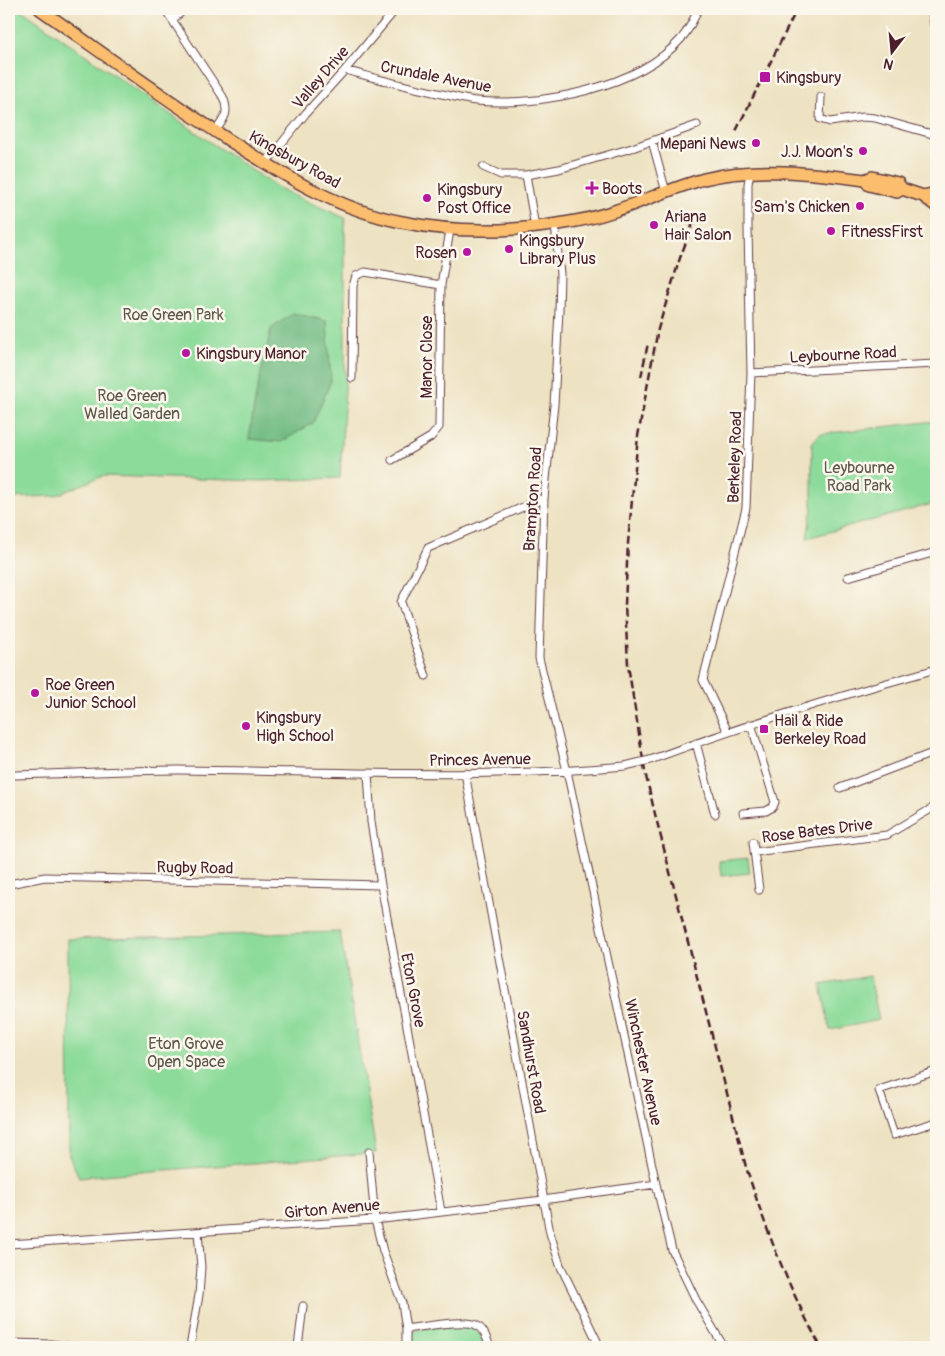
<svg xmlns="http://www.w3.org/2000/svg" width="945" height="1356" viewBox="0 0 945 1356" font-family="Pangolin,sans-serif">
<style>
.green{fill:#8cdb9a;stroke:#6b7d62}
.forest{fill:#71bb82;stroke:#5e6d56}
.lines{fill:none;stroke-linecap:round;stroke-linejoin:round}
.minor-casing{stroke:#623c42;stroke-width:9}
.primary-casing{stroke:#623c42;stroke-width:14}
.minor{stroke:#fff;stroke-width:7}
.primary{stroke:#fbbd6e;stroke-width:11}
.rail{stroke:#4a1f2b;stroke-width:2.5;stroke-dasharray:8 4;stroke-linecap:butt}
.minor-bridge-casing{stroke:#623c42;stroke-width:9;stroke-linecap:butt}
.minor-bridge{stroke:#fff;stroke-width:7}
.poi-dot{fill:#b5179e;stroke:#fbf7ec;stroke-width:2}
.labels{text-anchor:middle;stroke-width:5;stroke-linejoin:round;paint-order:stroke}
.street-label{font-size:16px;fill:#4a1f2b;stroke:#fbf7ec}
.poi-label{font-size:16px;fill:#4a1f2b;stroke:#fbf7ec;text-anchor:start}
.park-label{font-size:16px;fill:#5e574c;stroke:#fbf7ec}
</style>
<rect width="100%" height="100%" fill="#fbf7ec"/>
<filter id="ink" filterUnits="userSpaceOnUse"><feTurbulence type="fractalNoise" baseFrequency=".02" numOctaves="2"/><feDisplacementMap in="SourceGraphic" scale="10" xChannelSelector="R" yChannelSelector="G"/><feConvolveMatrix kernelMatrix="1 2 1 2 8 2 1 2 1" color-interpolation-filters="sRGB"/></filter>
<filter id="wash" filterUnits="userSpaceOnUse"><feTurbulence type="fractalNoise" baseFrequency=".0096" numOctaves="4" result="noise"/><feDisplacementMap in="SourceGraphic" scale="20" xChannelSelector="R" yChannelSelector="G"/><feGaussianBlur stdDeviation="1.12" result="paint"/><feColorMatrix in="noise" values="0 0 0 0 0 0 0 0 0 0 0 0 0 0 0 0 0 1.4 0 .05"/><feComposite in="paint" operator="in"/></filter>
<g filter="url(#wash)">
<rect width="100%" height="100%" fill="#ede2c1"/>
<path class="green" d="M9 9H20L210 142 277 187 295 196 345 218V390L340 478 261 481 103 476 54 496 9 498Z
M936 421V503L807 538 812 509V443L820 434Z
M748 858 750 873 721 876 719 861Z
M340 932 376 1153 79 1177 69 1156 68 939Z
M870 976 879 1020 830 1030 821 985Z
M464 1325C477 1327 482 1336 487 1347H412C412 1344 410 1338 411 1335 414 1326 455 1326 464 1325Z"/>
<path class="forest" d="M293 313 327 321 331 381 313 423 281 442 249 439 255 400 271 329Z"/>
</g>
<g filter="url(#ink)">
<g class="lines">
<g class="minor-casing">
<path id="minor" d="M165 9 223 97C230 114 224 118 215 132
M932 9 934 25H936
M173 19 185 9
M345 70C377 79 409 87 442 94 453 96 464 100 476 101 539 107 638 88 681 39 689 30 694 19 698 9
M821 97 820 119 830 122 863 117 875 118 932 134 936 133
M652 141 666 192
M265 164 306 113 345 70 396 9
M483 167 501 175H526L559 169 632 148 697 125
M526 175 535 227
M555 225 560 274 559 311 554 405 544 498 539 658 567 771 656 1184 672 1250 696 1300 724 1347
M751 373 936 364
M352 378 353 286 356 276 365 272 441 285
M392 460 431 437 439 427 441 285 450 230
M848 577 936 552
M426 676 401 602 428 548 544 498
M728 732 703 680 746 508 751 373 748 228V184L750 172
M696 743 715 814
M650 760C744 725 839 696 936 669
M368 773 371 822 381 885 441 1211
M465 773 550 1233 560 1265 600 1347
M9 775C65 774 122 770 179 770 328 771 477 780 625 766
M840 788 930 754 936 750
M743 813 766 811 773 807 775 802 751 724
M753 842 759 890
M754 852 887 835 936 806
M9 884 45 877 381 885
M936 1071 879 1090 894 1135 936 1122
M369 1152 375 1220 383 1251 402 1303 406 1329V1347
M9 1244 375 1220 543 1200 656 1184
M406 1329C420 1327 465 1319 476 1325 484 1329 487 1339 490 1347
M9 1343 50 1344 73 1347
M190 1347 199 1295 201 1267 198 1232
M298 1347 303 1306"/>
</g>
<g class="primary-casing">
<path id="primary" d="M40 9C104 54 166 100 232 142 285 176 339 210 402 222 460 234 518 232 576 221 621 213 661 191 704 179 756 166 813 173 865 180L872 177 898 183 902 189 923 196 936 206
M865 180 869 185 897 192 902 189
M923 196 936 193"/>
</g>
<use href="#minor" class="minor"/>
<use href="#primary" class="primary"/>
<path class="rail" d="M736 131 797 9
M694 221 680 258 658 329 638 436 628 543 625 604 628 665 645 772 655 814 746 1167C766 1230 789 1290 821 1347
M641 377 648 343"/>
<g class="minor-bridge-casing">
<path id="minor-bridge" d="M625 766 650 760"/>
</g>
<use href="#minor-bridge" class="minor-bridge"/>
</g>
</g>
<g class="poi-dot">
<rect x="759" y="71" width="12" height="12" rx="2.5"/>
<circle cx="756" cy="143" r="5"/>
<circle cx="863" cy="151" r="5"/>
<path d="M589.5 180.5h5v5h5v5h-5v5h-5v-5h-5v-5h5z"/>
<circle cx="427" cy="198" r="5"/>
<circle cx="860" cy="206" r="5"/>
<circle cx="654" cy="225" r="5"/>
<circle cx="831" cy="231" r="5"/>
<circle cx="509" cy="249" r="5"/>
<circle cx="467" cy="252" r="5"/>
<circle cx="186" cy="353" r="5"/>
<circle cx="35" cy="693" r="5"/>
<circle cx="246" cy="726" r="5"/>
<rect x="759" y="724" width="10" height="10" rx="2.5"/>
</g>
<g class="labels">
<g class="street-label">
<text transform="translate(436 76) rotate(11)" y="6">Crundale Avenue</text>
<text transform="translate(320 77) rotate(-49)" y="6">Valley Drive</text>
<text transform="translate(295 159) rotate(29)" y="6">Kingsbury Road</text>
<text transform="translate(843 354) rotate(-3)" y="6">Leybourne Road</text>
<text transform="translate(426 357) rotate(-90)" y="6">Manor Close</text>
<text transform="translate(734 457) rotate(-88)" y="6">Berkeley Road</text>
<text transform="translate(532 499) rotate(-86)" y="6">Brampton Road</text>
<text transform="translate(480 759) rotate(-1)" y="6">Princes Avenue</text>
<text transform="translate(817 830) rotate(-7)" y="6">Rose Bates Drive</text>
<text transform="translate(195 867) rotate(1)" y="6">Rugby Road</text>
<text transform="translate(414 990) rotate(79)" y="6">Eton Grove</text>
<text transform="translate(532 1062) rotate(80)" y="6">Sandhurst Road</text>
<text transform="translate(644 1062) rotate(78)" y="6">Winchester Avenue</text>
<text transform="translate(332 1208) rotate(-5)" y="6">Girton Avenue</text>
</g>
<g class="poi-label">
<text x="776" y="83">Kingsbury</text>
<text x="746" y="149" text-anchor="end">Mepani News</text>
<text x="853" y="157" text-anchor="end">J.J. Moon's</text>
<text x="602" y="194">Boots</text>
<text x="437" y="195">Kingsbury<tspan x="437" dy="18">Post Office</tspan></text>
<text x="850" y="212" text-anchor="end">Sam's Chicken</text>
<text x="664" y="222">Ariana<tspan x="664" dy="18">Hair Salon</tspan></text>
<text x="841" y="237">FitnessFirst</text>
<text x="519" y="246">Kingsbury<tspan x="519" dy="18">Library Plus</tspan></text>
<text x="457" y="258" text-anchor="end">Rosen</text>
<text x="196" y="359">Kingsbury Manor</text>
<text x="45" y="690">Roe Green<tspan x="45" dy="18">Junior School</tspan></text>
<text x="256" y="723">Kingsbury<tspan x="256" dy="18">High School</tspan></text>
<text x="774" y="726">Hail &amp; Ride<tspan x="774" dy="18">Berkeley Road</tspan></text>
</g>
<g class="park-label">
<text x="173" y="320">Roe Green Park</text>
<text x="132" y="401">Roe Green<tspan x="132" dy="18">Walled Garden</tspan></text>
<text x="859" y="473">Leybourne<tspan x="859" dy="18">Road Park</tspan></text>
<text x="186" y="1049">Eton Grove<tspan x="186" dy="18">Open Space</tspan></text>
</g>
</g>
<rect width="945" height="1356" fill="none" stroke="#fbf7ec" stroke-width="30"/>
<g transform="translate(892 52) rotate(196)" stroke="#fbf7ec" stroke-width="4" paint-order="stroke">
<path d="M0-4L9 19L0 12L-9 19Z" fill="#4a1f2b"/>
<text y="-8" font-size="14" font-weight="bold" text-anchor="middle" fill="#4a1f2b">N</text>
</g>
</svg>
